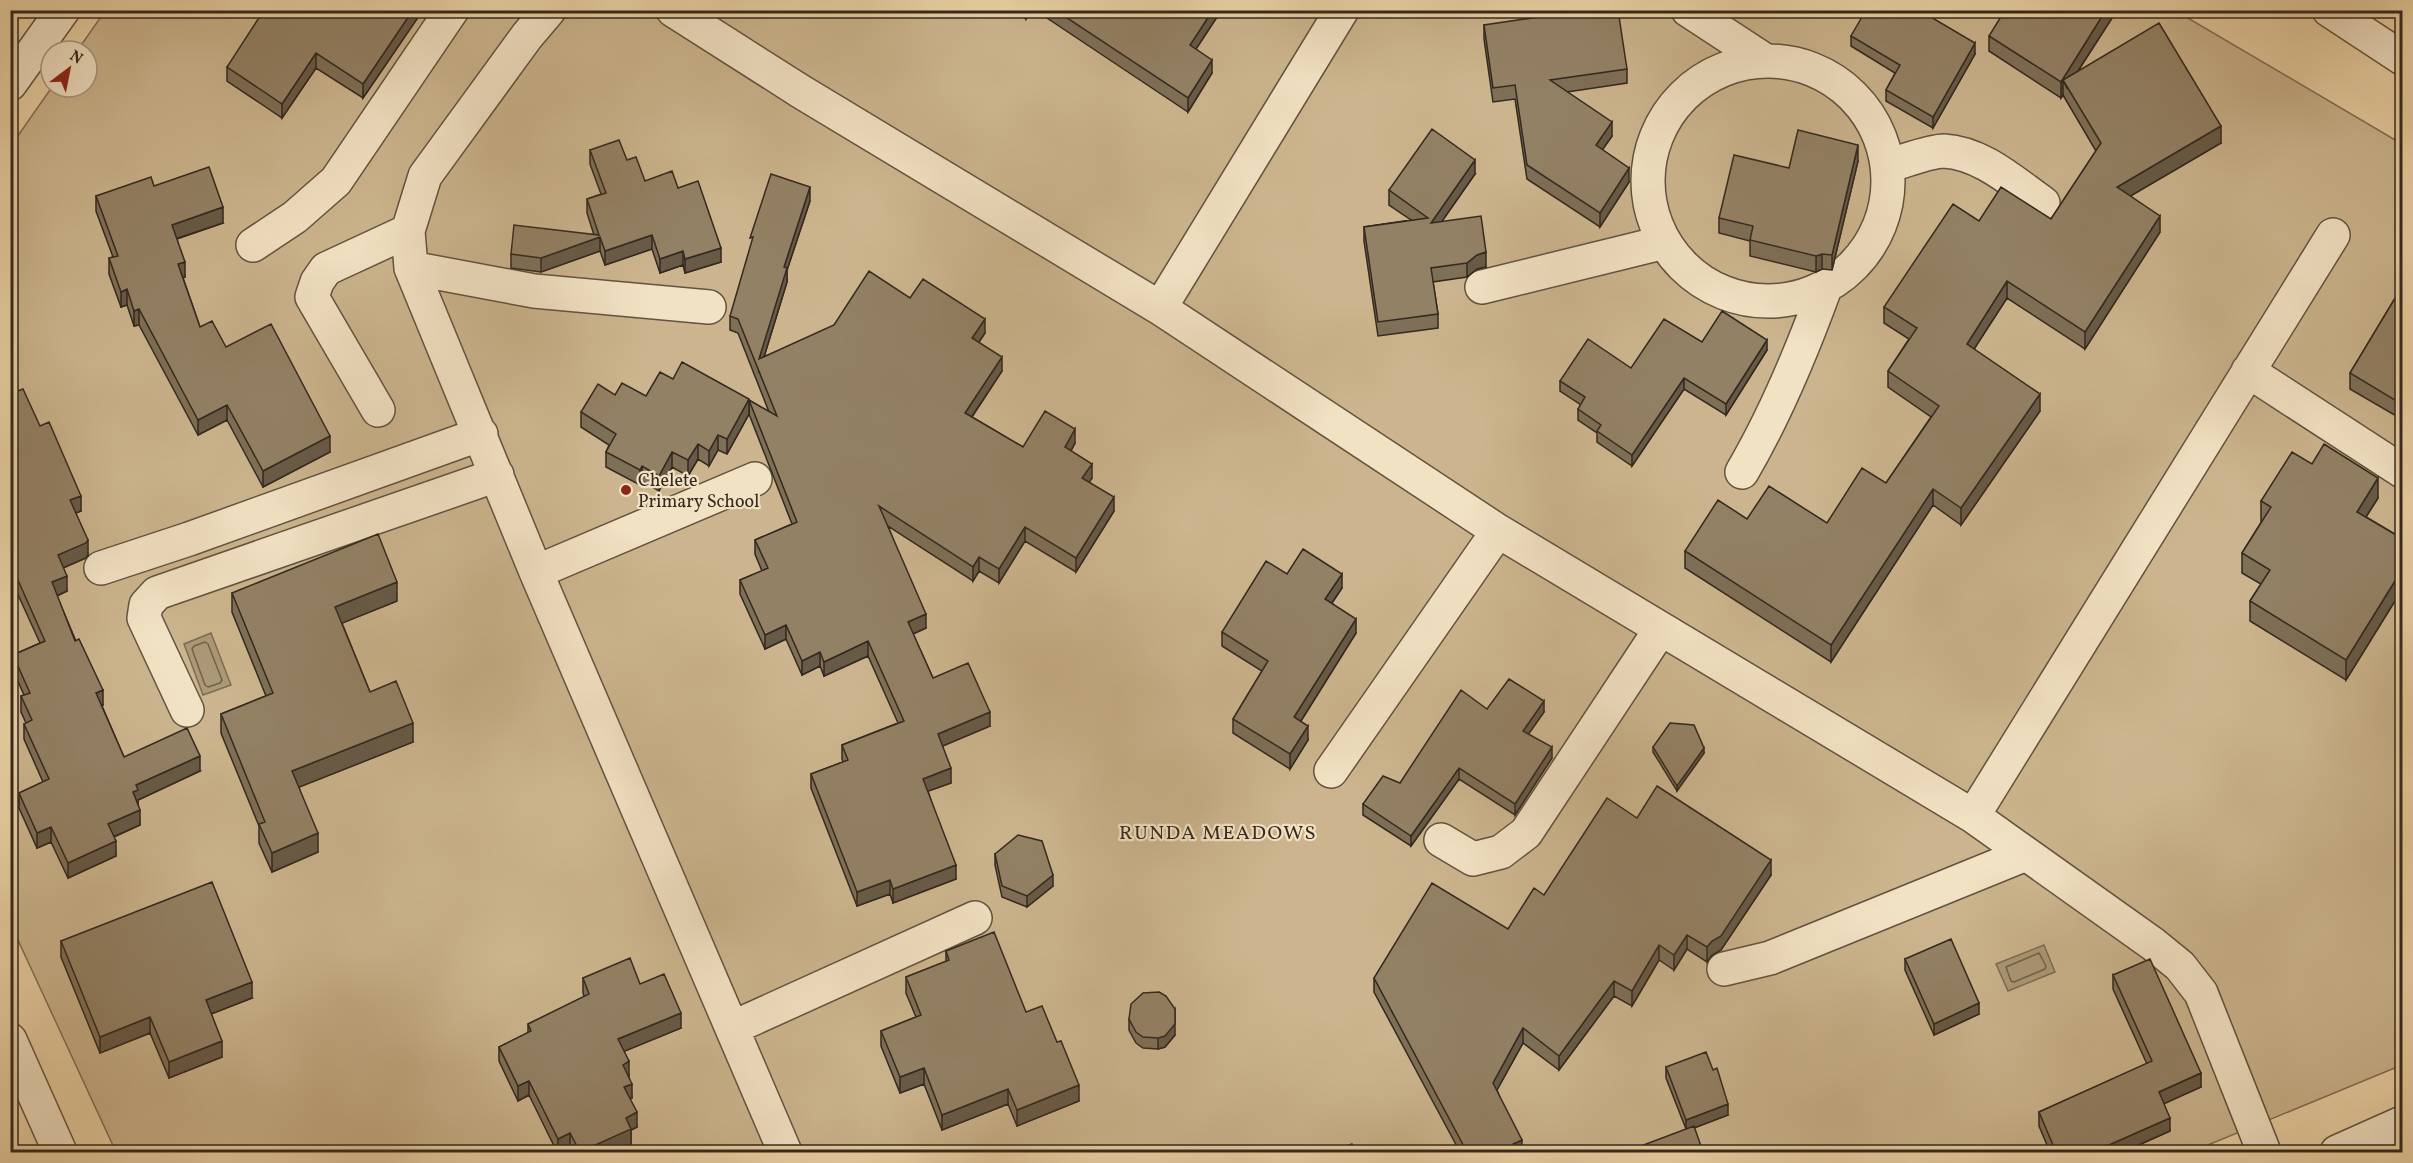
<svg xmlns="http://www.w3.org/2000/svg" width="2413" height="1163" viewBox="0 0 2413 1163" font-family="Vollkorn,serif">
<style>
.green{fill:#ccb58e;stroke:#806f56;stroke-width:1.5}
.water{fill:#ac9977;stroke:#7c6c54;stroke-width:1.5}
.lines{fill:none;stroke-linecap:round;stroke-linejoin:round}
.shore{stroke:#70614b;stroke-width:1.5}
.minor-casing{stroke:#615340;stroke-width:36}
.minor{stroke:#f2e2c4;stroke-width:33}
.wall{fill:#7e6f57;stroke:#33291f;stroke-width:1.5}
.shaded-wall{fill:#675a47;stroke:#33291f;stroke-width:1.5}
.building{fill:#938165;stroke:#33291f;stroke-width:1.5}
.poi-dot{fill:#8f2418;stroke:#f2e2c4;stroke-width:2}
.labels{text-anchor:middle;stroke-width:4.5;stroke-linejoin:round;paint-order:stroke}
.poi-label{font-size:18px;fill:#33291f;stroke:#f2e2c4;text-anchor:start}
.neighbourhood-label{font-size:20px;letter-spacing:1.5px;fill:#33291f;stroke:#f2e2c4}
</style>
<rect width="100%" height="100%" fill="#ebd2a5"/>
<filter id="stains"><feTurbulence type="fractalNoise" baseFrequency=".00333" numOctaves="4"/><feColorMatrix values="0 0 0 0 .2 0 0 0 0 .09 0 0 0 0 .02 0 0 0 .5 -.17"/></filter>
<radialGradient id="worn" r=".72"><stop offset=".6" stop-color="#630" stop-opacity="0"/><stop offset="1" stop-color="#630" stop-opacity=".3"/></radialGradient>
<path class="green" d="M105 11H2176L2402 144V1065L2191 1152H116L11 925 10 147 52 87H87V51H77Z"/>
<path class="water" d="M211 633 231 685 203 695 184 644Z
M2044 945 2055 972 2008 991 1996 964Z"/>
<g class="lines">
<path class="shore" d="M205 642 208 644 222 680 220 683 208 687 205 685 192 649 194 646Z
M2039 953 2046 966 2045 969 2014 982 2011 981 2006 967Z"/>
<g class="minor-casing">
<path id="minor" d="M549 10 527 36 425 176 408 231 411 268 536 572 785 1152
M673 10 800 91 1160 308 1498 531 1973 816 2153 944 2180 966 2201 993 2264 1152
M1688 10 1766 61
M2329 10 2402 58
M1648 181a120 120 0 1 1 240 0a120 120 0 1 1-240 0Z
M10 84 63 10
M1890 165C1905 161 1930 151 1944 151 1982 153 2014 183 2043 203
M253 245 295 217 336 181 452 10
M411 268 534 291 709 307
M1482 287 1661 243
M1160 308 1342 10
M2248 371 2402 471
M378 410 312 297 317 282 326 269 408 231
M1742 472C1776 414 1802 351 1825 288
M101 568 189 539 481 434
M536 572 755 479
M187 710 144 618 146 605 157 593 497 475
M1331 771 1498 531
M1973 816 2333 235
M1441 840 1473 859 1501 852 1526 833 1660 630
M1724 969 1770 958 2026 854
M732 1028 975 918
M10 1040 60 1152
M2337 1152 2402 1123"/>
</g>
<use href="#minor" class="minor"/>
</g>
<path class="wall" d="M361 10H423L363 98 316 68 282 118 227 81V67L359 15Z
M1013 10H1032L1026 19Z
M1035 10H1217V17L1196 49 1212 73 1188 112Z
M1925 10 1924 13 1975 54 1933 128 1886 101V90L1895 73 1851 46V36Z
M2112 10V18L2078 71 2221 143 2130 196 2160 232 2085 349 2007 298 1974 349 2040 411 1961 525 1933 505 1831 662 1685 568V551L1747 519 1827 523 1886 483 1931 417 1888 387V371L1909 339 1884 323V307L1979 221 2051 219 2096 151 2063 95 2061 98 1989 51V36Z
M1484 25 1627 69V83L1567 92 1612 136 1602 150 1629 182 1600 227 1527 179 1515 99 1493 102 1484 39Z
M590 150 627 160 645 181 678 188 721 262 685 273 683 265 660 273 652 249 605 265 600 251 541 272 511 268V254L594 235 587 213V199L601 194 590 164Z
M1858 161 1832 270 1822 269 1816 272 1750 256V241L1719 233V218L1789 168Z
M1475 174 1442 221 1486 267 1477 269 1467 277 1433 282 1438 314V328L1378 336 1364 241V227L1411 220 1389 205V190Z
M154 186 223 223 177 239 185 277 183 278 200 327 226 347 330 452 263 487 227 420 198 435 139 325 134 326 127 305 121 307 109 274V258L113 257 96 211V196Z
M810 201 787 270V282L764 357 910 298 985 333 979 342 1002 371 972 417 1023 447 1075 443 1071 451 1092 478 1089 482 1114 511 1076 572 1025 541 999 583 979 571 973 581 888 526 926 628 913 634 933 678 990 726 942 746 951 783 928 791 956 879 893 903 890 894 857 906 811 788V774L843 762 842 759V745L898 723 868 656 824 676 820 666 802 675 786 639 765 649 740 594V580L762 571 755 554V540L792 524 749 414V400L769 412 738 333 730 330V316Z
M2403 285V420L2350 389V373Z
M1702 342 1767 350 1726 415 1684 389 1632 466 1597 442V433L1578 420V409L1581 405 1560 391V381L1631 368Z
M673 379 749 414 727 454 718 450 709 466 698 459 688 476 672 467 659 491 642 481 640 485 606 467V452L609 445 581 427V412L646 396Z
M10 394 40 426 81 511 76 513 88 555 86 558 63 568 67 591 57 596 103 705 102 706 124 757 200 771 138 800 140 825 114 837 116 856 68 878 51 842 37 848 19 808V793L43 782 24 739V724L26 723 21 712V696L24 695 13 670V655L40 643 10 577Z
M2312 464 2378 498 2366 517 2403 539V588L2346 680 2250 621V601L2261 584 2242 573V553L2262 521H2261V501Z
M1287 574 1342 588 1332 603 1356 633 1301 721 1308 740 1290 769 1233 733V719L1262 671 1222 646V632Z
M232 593 397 601 342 623 370 692 413 742 299 787 318 852 272 872 259 843V826L221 733V714L266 696 232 612Z
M1487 709 1544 712 1528 734 1552 758 1515 815 1459 779 1411 846 1363 815V804L1400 783Z
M1653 747 1704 753 1677 791 1653 752Z
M1637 818 1771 875 1721 950 1712 955 1707 962 1687 949 1674 970 1659 960 1632 1006 1614 996 1559 1070 1523 1043 1497 1090 1522 1152H1460L1374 992V978L1508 929 1544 895Z
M995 854 1053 886 1027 907 1002 897 995 865Z
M61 941 252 998 211 1014 222 1057 169 1078 150 1033 100 1053 61 957Z
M946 951 1026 1012 1079 1101 1017 1126 1008 1104 942 1130 924 1084 900 1093 881 1046V1031L916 1017 906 993V977L946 962Z
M1905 959 1979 1014 1934 1035 1905 970Z
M2113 975 2201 1087 2164 1103 2170 1131 2123 1152H2050L2039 1126V1112L2147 1064 2113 989Z
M583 978 640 984 681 1028 624 1051 629 1076 632 1098 630 1099 637 1127 631 1130V1144L612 1152H573L570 1148 560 1152H557L529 1095 518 1101 499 1061V1047L528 1033V1024L584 997 583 992Z
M1129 1019 1175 1035 1165 1047 1158 1049 1143 1048 1136 1043 1129 1030Z
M1666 1067 1728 1115 1694 1128 1686 1129 1666 1078Z"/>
<path class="shaded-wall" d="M413 10H423L363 98V84Z
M1026 10H1032L1026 19Z
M1213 10H1217V17L1190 58V45Z
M2106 10H2112V18L2067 88 2063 80V95L2061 98V82Z
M1975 43V54L1933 128V117Z
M316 53V68L282 118V104Z
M1212 60V73L1188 112V98Z
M1612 122V136L1596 159V145Z
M2221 126V143L2117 204V187Z
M1858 145V161L1832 270V255Z
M1475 160V174L1431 237V223Z
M1629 168V182L1600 227V213Z
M810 187V201L787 270V282L759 373V359L784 267Z
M223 207V223L172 240V225Z
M2160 216V232L2085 349V332Z
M652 235V249L605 265V251Z
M600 237V251L541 272V258Z
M721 248V262L685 273V259Z
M683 251V265L660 273V259Z
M1486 252V267L1477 269 1467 277V263L1477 255Z
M1822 254V269L1816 272V256Z
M185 262V277L178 280V264Z
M2007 281V298L1967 360V344Z
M127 289V305L121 307V292Z
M139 309V325L134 326V311Z
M985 319V333L972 352V338Z
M1767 340V350L1726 415V404Z
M1002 357V371L965 427V413Z
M1684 378V389L1632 466V455Z
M2040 394V411L1961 525V508Z
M749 399V414L727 454V439Z
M227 405V420L198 435V420Z
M1075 429V443L1065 461V447Z
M718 435V450L709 466V451Z
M330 436V452L263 487V471Z
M698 444V459L688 476V460Z
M672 452V467L659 491V476Z
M1092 464V478L1082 493V478Z
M642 466V481L640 485V470Z
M2378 478V498L2357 531V512Z
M1933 489V505L1831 662V645Z
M81 496V511L70 515V500Z
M1114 497V511L1076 572V558Z
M1025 527V541L999 583V569Z
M88 540V555L86 558 58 570V555Z
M979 557V571L973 581V567Z
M2403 568V588L2346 680V660Z
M1342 574V588L1325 613V599Z
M67 576V591L52 598V582Z
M397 582V601L335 626V607Z
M926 614V628L908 636V622Z
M1356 619V633L1294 732V717Z
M786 625V639L765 649V635Z
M868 641V656L824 676V662Z
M820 652V666L802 675V661Z
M103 690V705L96 708V693Z
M1544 701V712L1523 742V731Z
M990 712V726L938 748V734Z
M413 723V742L292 790V771Z
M1308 726V740L1290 769V754Z
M1552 747V758L1515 815V804Z
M1704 748V753L1677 791V786Z
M200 756V771L138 800V805L133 792 136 785Z
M951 768V783L923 793V779Z
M1459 768V779L1411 846V836Z
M140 810V825L108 839V824Z
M51 827V842L37 848V833Z
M318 833V852L272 872V853Z
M116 841V856L68 878V863Z
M1771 860V875L1721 950 1712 955 1707 962V947Z
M956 865V879L893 903V889Z
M1053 875V886L1027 907V896Z
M890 880V894L857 906V892Z
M1687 935V949L1674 970V955Z
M1659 945V960L1632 1006V991Z
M1614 981V996L1559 1070V1056Z
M252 982V998L206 1016V1000Z
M1979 1003V1014L1934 1035V1024Z
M1175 1009V1035L1165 1047 1158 1049V1038Z
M681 1013V1028L618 1054V1039Z
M150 1017V1033L100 1053V1037Z
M1523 1028V1043L1493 1097V1083Z
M222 1041V1057L169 1078V1062Z
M629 1061V1076L623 1080V1065Z
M924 1068V1084L900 1093V1077Z
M2201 1073V1087L2159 1106V1092Z
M529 1081V1095L518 1101V1086Z
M632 1084V1098L624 1101V1087Z
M1079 1085V1101L1017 1126V1110Z
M1008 1089V1104L942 1130V1115Z
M1728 1104V1115L1686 1131V1120Z
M637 1112V1127L631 1130V1144L612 1152H581L626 1118Z
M2170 1118V1131L2123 1152H2093Z
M570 1133V1148L560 1152H558V1139Z
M1522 1140V1152H1513V1144Z"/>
<path class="building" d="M264 10H352L359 15 361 10H413L363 84 316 53 282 104 227 67Z
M1055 10H1213L1190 45 1212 60 1188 98Z
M1586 10H1618L1627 69 1550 80 1612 122 1596 145 1629 168 1600 213 1527 165 1515 85 1493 88 1484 25Z
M1866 10H1919L1975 43 1933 117 1886 90 1900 65 1851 36Z
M2005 10H2106L2061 82 1989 36Z
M2159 23 2221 126 2117 187 2160 216 2085 332 2007 281 1967 344 2040 394 1961 508 1933 489 1831 645 1685 551 1718 500 1747 519 1769 486 1827 523 1862 468 1886 483 1939 406 1888 371 1917 328 1884 307 1953 204 1979 221 2001 187 2051 219 2101 143 2063 80Z
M1432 129 1475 160 1431 223 1481 216 1486 252 1477 255 1467 263 1431 268 1438 314 1378 322 1364 227 1428 218 1389 190Z
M1798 130 1858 145 1832 255 1822 254 1816 256 1750 240 1753 226 1719 218 1734 155 1789 168Z
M619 140 627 160 636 157 645 181 672 171 678 188 698 181 721 248 685 259 683 251 660 259 652 235 605 251 600 237 541 258 511 254 514 225 599 235 587 199 606 193 590 150Z
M209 167 223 207 172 225 185 262 178 264 200 327 212 321 226 347 271 324 330 436 263 471 227 405 198 420 139 309 134 311 127 289 121 292 109 258 118 256 96 196 151 177 154 186Z
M771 174 810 187 784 267 787 268 759 359 834 325 869 271 910 298 923 279 985 319 972 338 1002 357 965 413 1023 447 1045 411 1075 429 1065 447 1092 464 1082 478 1114 497 1076 558 1025 527 999 569 979 557 973 567 879 506 926 614 908 622 933 678 968 663 990 712 938 734 951 768 923 779 956 865 893 889 890 880 857 892 811 774 848 760 842 745 904 721 868 641 824 662 820 652 802 661 786 625 765 635 740 580 768 568 755 540 797 522 749 400 777 416 738 319 730 316 753 237 750 238Z
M2403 285V405L2350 373Z
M1722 311 1767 340 1726 404 1684 378 1632 455 1597 431 1601 425 1578 409 1585 397 1560 381 1588 339 1631 368 1664 319 1702 342Z
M682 362 749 399 727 439 718 435 709 451 698 444 688 460 672 452 659 476 642 466 640 470 606 452 616 434 581 412 598 384 615 395 622 383 646 396 660 372 673 379Z
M23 389 40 426 49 422 81 496 70 500 88 540 86 543 58 555 67 576 52 582 75 641 79 639 103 690 96 693 124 757 187 728 200 756 136 785 138 790 133 792 140 810 108 824 116 841 68 863 51 827 37 833 19 793 49 779 24 724 32 720 21 696 30 693 13 655 45 641 10 562V394Z
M2324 444 2378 478 2357 512 2403 539V568L2346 660 2250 601 2270 570 2242 553 2271 507 2261 501 2292 452 2312 464Z
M378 534 397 582 335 607 370 692 396 681 413 723 292 771 318 833 272 853 259 824 265 822 221 714 273 693 232 593Z
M1303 549 1342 574 1325 599 1356 619 1294 717 1308 726 1290 754 1233 719 1268 661 1222 632 1266 561 1287 574Z
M1509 679 1544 701 1523 731 1552 747 1515 804 1459 768 1411 836 1363 804 1383 776 1400 783 1461 690 1487 709Z
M1670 723 1694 725 1704 748 1677 786 1653 747Z
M1657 786 1771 860 1721 936 1712 941 1707 947 1687 935 1674 955 1659 945 1632 991 1614 981 1559 1056 1523 1028 1493 1083 1522 1140 1513 1144 1517 1152H1467L1374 978 1432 883 1508 929 1534 888 1544 895 1607 798 1637 818Z
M1018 835 1042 841 1053 875 1027 896 1002 886 995 854Z
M212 882 252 982 206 1000 222 1041 169 1062 150 1017 100 1037 61 941Z
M994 932 1026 1012 1042 1006 1057 1042 1061 1041 1079 1085 1017 1110 1008 1089 942 1115 924 1068 900 1077 881 1031 921 1015 906 977 949 960 946 951Z
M1951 939 1979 1003 1934 1024 1905 959Z
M630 958 640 984 664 974 681 1013 618 1039 629 1061 623 1065 632 1084 624 1087 637 1112 626 1118 631 1129 580 1152 570 1133 558 1139 529 1081 518 1086 499 1047 531 1031 528 1024 589 994 583 978Z
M2150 959 2201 1073 2159 1092 2170 1118 2093 1152H2056L2039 1112 2152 1061 2113 975Z
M1159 992 1166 996 1175 1009V1024L1165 1036 1158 1038 1143 1037 1136 1032 1129 1019 1131 1004 1143 993Z
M1706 1052 1713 1070 1717 1068 1728 1104 1686 1120 1666 1067Z
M1694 1126 1703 1152H1625Z
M1352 1144 1356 1152H1333L1334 1151Z"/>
<circle class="poi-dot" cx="626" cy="490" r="6"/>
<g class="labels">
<g class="poi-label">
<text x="638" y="486">Chelete<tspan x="638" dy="21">Primary School</tspan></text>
</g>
<g class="neighbourhood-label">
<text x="1218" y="839">RUNDA MEADOWS</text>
</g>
</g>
<rect width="2413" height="1163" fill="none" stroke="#ebd2a5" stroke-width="36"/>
<rect x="12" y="12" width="2389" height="1139" fill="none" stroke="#33291f" stroke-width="3"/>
<rect x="18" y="18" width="2377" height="1127" fill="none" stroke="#33291f" stroke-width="1.5"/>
<g transform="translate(69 69) rotate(32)"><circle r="28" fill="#f2e2c4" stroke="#a69882" stroke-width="1.5"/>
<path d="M0-4.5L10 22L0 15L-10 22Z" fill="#8f2418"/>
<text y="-9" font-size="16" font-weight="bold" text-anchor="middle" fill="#33291f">N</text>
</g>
<rect width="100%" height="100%" filter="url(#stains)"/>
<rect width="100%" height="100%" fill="url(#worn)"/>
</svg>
